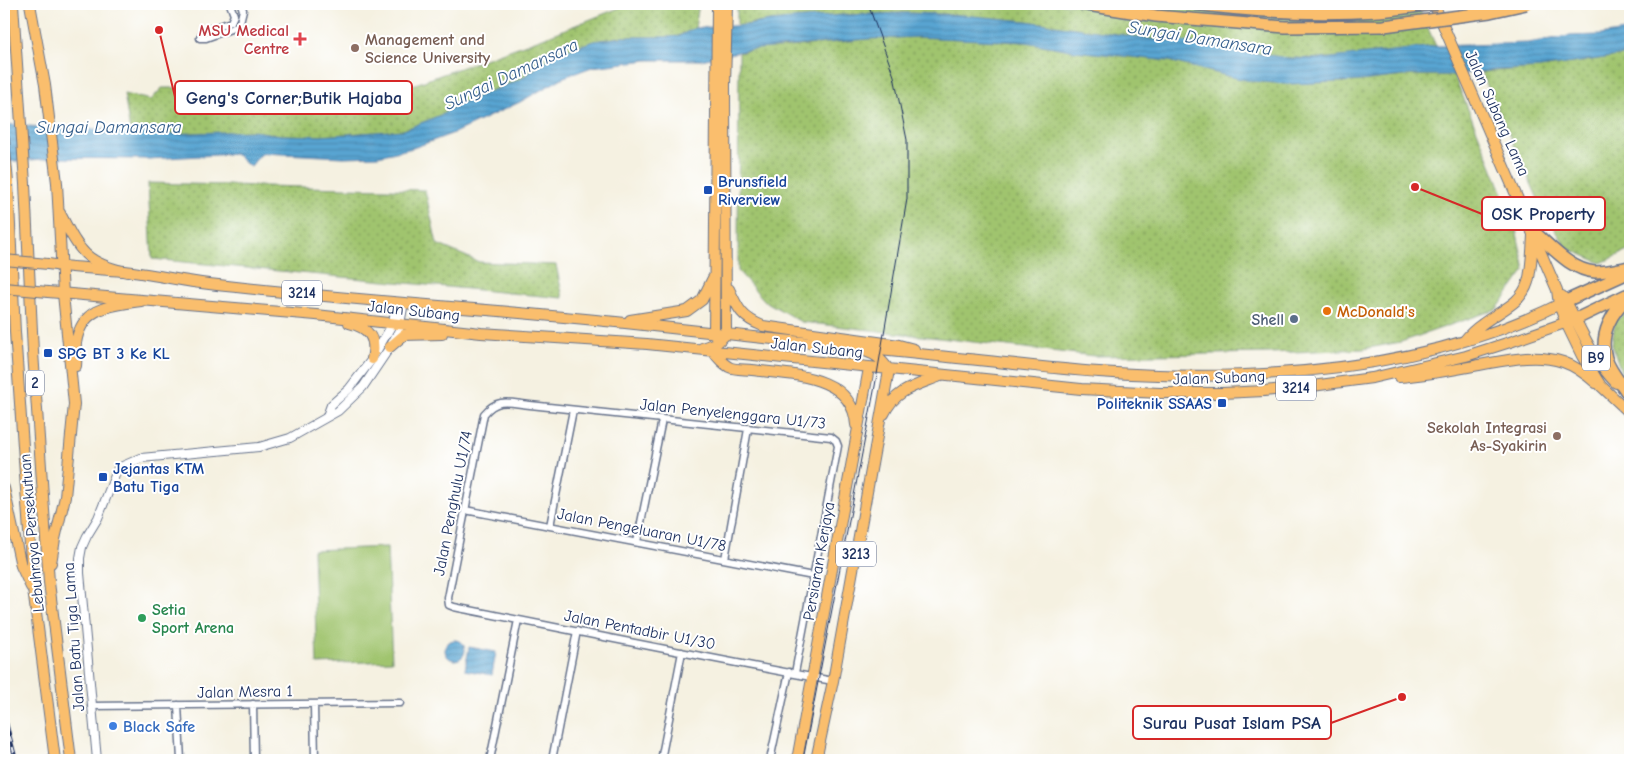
<svg xmlns="http://www.w3.org/2000/svg" width="1634" height="764" viewBox="0 0 1634 764" font-family="'Comic Neue',sans-serif">
<style>
.grass{fill:url(#grass-dots);stroke:#5e7a66}
.park{fill:#a0c46e;stroke:#5e7a66}
.water{fill:url(#water-rules);stroke:#3a6a98}
.lines{fill:none;stroke-linecap:round;stroke-linejoin:round}
.minor-casing{stroke:#67738c;stroke-width:9}
.tertiary-casing{stroke:#67738c;stroke-width:10}
.primary-casing{stroke:#67738c;stroke-width:12}
.trunk-casing{stroke:#67738c;stroke-width:12}
.motorway-casing{stroke:#67738c;stroke-width:14}
.minor{stroke:#fff;stroke-width:6}
.tertiary{stroke:#fff;stroke-width:8}
.primary{stroke:#fabe6d;stroke-width:10}
.trunk{stroke:#fabe6d;stroke-width:10}
.motorway{stroke:#fabe6d;stroke-width:11}
.tram{stroke:#1b2f5e;stroke-width:1}
.rail-casing{stroke:#1b2f5e;stroke-width:4}
.rail{stroke:#fff;stroke-width:2;stroke-dasharray:5.5;stroke-linecap:butt}
.primary-bridge-casing{stroke:#67738c;stroke-width:12;stroke-linecap:butt}
.motorway-bridge-casing{stroke:#67738c;stroke-width:14;stroke-linecap:butt}
.primary-bridge{stroke:#fabe6d;stroke-width:10}
.motorway-bridge{stroke:#fabe6d;stroke-width:11}
.health-dot{fill:#e0444e;stroke:#fff;stroke-width:2}
.education-dot{fill:#8d6e63;stroke:#fff;stroke-width:2}
.transit-dot{fill:#1a4fb4;stroke:#fff;stroke-width:2}
.food-dot{fill:#e8710a;stroke:#fff;stroke-width:2}
.service-dot{fill:#5c6f8a;stroke:#fff;stroke-width:2}
.leisure-dot{fill:#2e9e5b;stroke:#fff;stroke-width:2}
.shop-dot{fill:#3f7fe0;stroke:#fff;stroke-width:2}
.labels{text-anchor:middle;stroke-width:4;stroke-linejoin:round;paint-order:stroke}
.shield{fill:#fff;stroke:#5f6d8e;stroke-width:1}
.shield-label{font-size:15px;font-weight:bold;fill:#1b2f5e}
.health-label{font-size:16px;font-weight:bold;fill:#be3a42;stroke:#fff;text-anchor:end}
.education-label{font-size:16px;font-weight:bold;fill:#785e54;stroke:#fff;text-anchor:start}
.street-label{font-size:16px;fill:#1b2f5e;stroke:#fff}
.transit-label{font-size:16px;font-weight:bold;fill:#164399;stroke:#fff;text-anchor:start}
.food-label{font-size:16px;font-weight:bold;fill:#c56008;stroke:#fff;text-anchor:start}
.service-label{font-size:16px;font-weight:bold;fill:#4e5e75;stroke:#fff;text-anchor:end}
.leisure-label{font-size:16px;font-weight:bold;fill:#27864d;stroke:#fff;text-anchor:start}
.shop-label{font-size:16px;font-weight:bold;fill:#366cbe;stroke:#fff;text-anchor:start}
.water-label{font-size:18px;font-style:italic;fill:#345e8c;stroke:#fff}
.leader{fill:none;stroke:#d62828;stroke-width:2}
.callout-dot{fill:#d62828;stroke:#fff;stroke-width:2}
.callout{fill:#fff;stroke:#d62828;stroke-width:2}
.callout-label{font-size:18px;text-anchor:middle;font-weight:bold;fill:#1b2f5e}
</style>
<defs>
<pattern id="grass-dots" width="8" height="8" patternUnits="userSpaceOnUse" patternTransform="scale(1.25)"><rect width="8" height="8" fill="#a0c46e"/><path d="M2 2h.1M6 6h.1" fill="none" stroke="#82a05e" stroke-width="1.8" stroke-linecap="round"/></pattern>
<pattern id="water-rules" width="6" height="5" patternUnits="userSpaceOnUse" patternTransform="scale(1.25)"><rect width="6" height="5" fill="#59a5d2"/><path d="M0 2.5h6" fill="none" stroke="#4987ae"/></pattern>
</defs>
<rect width="100%" height="100%" fill="#fff"/>
<filter id="ink" filterUnits="userSpaceOnUse"><feTurbulence type="fractalNoise" baseFrequency=".02" numOctaves="2"/><feDisplacementMap in="SourceGraphic" scale="10" xChannelSelector="R" yChannelSelector="G"/><feConvolveMatrix kernelMatrix="1 2 1 2 8 2 1 2 1" color-interpolation-filters="sRGB"/></filter>
<filter id="wash" filterUnits="userSpaceOnUse"><feTurbulence type="fractalNoise" baseFrequency=".0096" numOctaves="4" result="noise"/><feDisplacementMap in="SourceGraphic" scale="20" xChannelSelector="R" yChannelSelector="G"/><feGaussianBlur stdDeviation="1.12" result="paint"/><feColorMatrix in="noise" values="0 0 0 0 0 0 0 0 0 0 0 0 0 0 0 0 0 1.4 0 .05"/><feComposite in="paint" operator="in"/></filter>
<g filter="url(#wash)">
<rect width="100%" height="100%" fill="#f5f1e1"/>
<path class="grass" d="M629 4H699L695 28 679 36 670 37H622L594 41 556 54 519 80 456 105 443 114 404 130 321 136 281 135 253 131 167 134 130 131 124 94 151 100 162 88 319 87 401 88 410 86 543 38Z
M737 4H1417L1436 46 1338 58 1322 59 1287 58 1254 53 1187 42 1158 40 1026 21 943 14 906 13 842 15 770 21 737 26Z
M918 37 1026 42 1077 51 1169 61 1232 77 1287 84 1359 81 1411 75H1454L1514 220 1525 270 1497 309 1401 342 1363 349 1270 353 1094 356 801 322 765 301 738 271 739 53C752 48 765 48 779 48L867 39Z
M1630 54V250L1601 263 1567 248 1543 210 1481 72 1540 68Z
M148 183 425 190 437 244 479 262 556 265 563 298 152 259Z
M1630 311V380L1622 375 1612 344 1615 320Z"/>
<path class="park" d="M387 547 392 661 317 664 313 550Z"/>
<path class="water" d="M906 13 963 15 1026 21 1158 40 1187 42 1254 53 1287 58 1322 59 1436 46 1528 43 1569 36 1601 35 1630 30V54L1540 68 1495 70 1454 75H1411L1359 81 1287 84 1251 81 1232 77 1169 61 1077 51 1026 42 918 37 867 39 747 50 701 60H648L592 67 564 77 520 102 454 133 413 148 378 156 343 157 263 153 259 156 251 166C243 164 241 155 233 154L149 159 56 158 4 162V124L67 129H109L167 134 253 131 281 135 321 136 404 130 443 114 456 105 519 80 556 54 594 41 622 37H670L679 36 695 28 748 25 770 21 842 15Z
M445 650a10 10 0 1 1 20 0a10 10 0 1 1-20 0Z
M469 647 496 652 492 675 465 670Z"/>
</g>
<g filter="url(#ink)">
<g class="lines">
<g class="minor-casing">
<path id="minor" d="M230 4 234 15 231 22 203 31 200 38H206L239 26 243 10 241 4
M465 510 813 576
M550 526 573 410
M637 542 662 420
M725 559 748 429
M795 673 838 446 836 441 831 437 530 405C510 403 498 397 484 414L448 598 449 605 454 607C580 632 706 658 833 681
M253 704 254 760
M314 704 315 760
M178 705 181 760
M91 706 400 703
M490 760 518 620
M552 760 577 631
M661 760 682 652
M770 760 789 672"/>
</g>
<g class="tertiary-casing">
<path id="tertiary" d="M327 416 331 405 349 389 372 359 393 323 396 302
M97 760 80 573V558L82 547 87 536 98 518 118 468 141 458 259 447 290 438 338 411 363 387 390 347 399 330 404 302"/>
</g>
<g class="primary-casing">
<path id="primary" d="M1434 4 1557 290 1559 305 1566 323 1582 356 1601 386 1630 413
M48 264C74 268 99 269 125 271 153 274 181 281 209 284 344 300 480 308 616 322 723 334 831 345 938 356 992 361 1045 368 1099 372 1254 383 1426 372 1566 301
M729 289C738 309 742 318 763 326L899 345 914 349
M48 292 316 315 481 333 647 344 1081 389 1160 393H1223L1264 391 1312 386 1372 378 1466 356 1510 342 1576 319
M1562 296 1566 301C1581 329 1593 360 1616 383
M630 320 687 311 702 300 713 278
M349 323C369 328 377 338 372 359
M716 337 714 333 717 4
M1464 341C1469 335 1475 329 1481 325 1498 311 1521 305 1528 282 1532 267 1532 250 1533 235
M390 347 404 335 442 334
M702 348 718 342 726 334 725 86 727 4
M713 351C717 357 722 363 729 367 735 370 745 369 752 370 790 375 853 374 856 425
M865 351C877 355 882 360 889 370
M1399 377C1426 375 1452 370 1479 365 1507 360 1536 353 1563 362 1575 366 1587 375 1596 383
M884 414C895 390 915 386 938 377
M797 760 869 368
M816 760 833 681 889 370"/>
</g>
<g class="trunk-casing">
<path id="trunk" d="M13 4 25 184 33 352 49 582 71 760
M30 4 45 85 57 183 63 294 74 404 65 497 55 539 51 563
M4 139 8 183 15 332 33 589 55 760
M60 213C79 250 84 263 127 272
M76 366C77 359 75 351 76 343 82 306 110 306 141 301
M4 488 21 566 31 587"/>
</g>
<g class="motorway-casing">
<path id="motorway" d="M1533 231C1551 246 1570 270 1595 272 1607 272 1619 269 1630 267
M1566 301 1630 272
M1576 319 1626 295
M1626 391C1619 381 1609 369 1606 358 1599 334 1612 311 1630 296"/>
</g>
<use href="#minor" class="minor"/>
<use href="#tertiary" class="tertiary"/>
<use href="#primary" class="primary"/>
<use href="#trunk" class="trunk"/>
<use href="#motorway" class="motorway"/>
<path class="tram" d="M803 760 875 386 907 199V140L894 76 868 4"/>
<g class="rail-casing">
<path id="rail" d="M4 715 16 760
M4 751 6 760"/>
</g>
<use href="#rail" class="rail"/>
<g class="primary-bridge-casing">
<path id="primary-bridge" d="M4 260 48 264
M4 288 48 292"/>
</g>
<g class="motorway-bridge-casing">
<path id="motorway-bridge" d="M1081 4 1156 16 1285 27 1384 26 1490 12 1526 4
M1194 4C1255 12 1318 15 1379 11 1398 9 1418 6 1437 4"/>
</g>
<use href="#primary-bridge" class="primary-bridge"/>
<use href="#motorway-bridge" class="motorway-bridge"/>
</g>
</g>
<path class="health-dot" d="M297.5 31.5h5v5h5v5h-5v5h-5v-5h-5v-5h5z"/>
<g class="education-dot">
<circle cx="355" cy="48" r="5"/>
<circle cx="1557" cy="436" r="5"/>
</g>
<g class="transit-dot">
<rect x="703" y="185" width="10" height="10" rx="2.5"/>
<rect x="43" y="348" width="10" height="10" rx="2.5"/>
<rect x="1217" y="398" width="10" height="10" rx="2.5"/>
<rect x="98" y="472" width="10" height="10" rx="2.5"/>
</g>
<circle class="food-dot" cx="1327" cy="311" r="5"/>
<circle class="service-dot" cx="1294" cy="319" r="5"/>
<circle class="leisure-dot" cx="142" cy="618" r="5"/>
<circle class="shop-dot" cx="113" cy="726" r="5"/>
<g class="labels">
<g class="shield">
<rect x="282" y="280.5" width="40" height="25" rx="4"/>
<rect x="1582" y="345.5" width="28" height="25" rx="4"/>
<rect x="26" y="370.5" width="18" height="25" rx="4"/>
<rect x="1276" y="375.5" width="40" height="25" rx="4"/>
<rect x="836" y="541.5" width="40" height="25" rx="4"/>
</g>
<g class="shield-label">
<text x="302" y="298">3214</text>
<text x="1596" y="363">B9</text>
<text x="35" y="388">2</text>
<text x="1296" y="393">3214</text>
<text x="856" y="559">3213</text>
</g>
<g class="health-label">
<text x="289" y="36">MSU Medical<tspan x="289" dy="18">Centre</tspan></text>
</g>
<g class="education-label">
<text x="365" y="45">Management and<tspan x="365" dy="18">Science University</tspan></text>
<text x="1547" y="433" text-anchor="end">Sekolah Integrasi<tspan x="1547" dy="18">As-Syakirin</tspan></text>
</g>
<g class="street-label">
<text transform="translate(1498 113) rotate(66)" y="6">Jalan Subang Lama</text>
<text transform="translate(414 310) rotate(6)" y="6">Jalan Subang</text>
<text transform="translate(817 347) rotate(6)" y="6">Jalan Subang</text>
<text transform="translate(1219 377) rotate(-2)" y="6">Jalan Subang</text>
<text transform="translate(733 413) rotate(6)" y="6">Jalan Penyelenggara U1/73</text>
<text transform="translate(452 503) rotate(-79)" y="6">Jalan Penghulu U1/74</text>
<text transform="translate(642 529) rotate(11)" y="6">Jalan Pengeluaran U1/78</text>
<text transform="translate(31 533) rotate(-95)" y="6">Lebuhraya Persekutuan</text>
<text transform="translate(818 561) rotate(-80)" y="6">Persiaran Kerjaya</text>
<text transform="translate(640 629) rotate(11)" y="6">Jalan Pentadbir U1/30</text>
<text transform="translate(73 637) rotate(-94)" y="6">Jalan Batu Tiga Lama</text>
<text transform="translate(245 691) rotate(-1)" y="6">Jalan Mesra 1</text>
</g>
<g class="transit-label">
<text x="718" y="187">Brunsfield<tspan x="718" dy="18">Riverview</tspan></text>
<text x="58" y="359">SPG BT 3 Ke KL</text>
<text x="1212" y="409" text-anchor="end">Politeknik SSAAS</text>
<text x="113" y="474">Jejantas KTM<tspan x="113" dy="18">Batu Tiga</tspan></text>
</g>
<g class="food-label">
<text x="1337" y="317">McDonald's</text>
</g>
<g class="service-label">
<text x="1284" y="325">Shell</text>
</g>
<g class="leisure-label">
<text x="152" y="615">Setia<tspan x="152" dy="18">Sport Arena</tspan></text>
</g>
<g class="shop-label">
<text x="123" y="732">Black Safe</text>
</g>
<g class="water-label">
<text transform="translate(1200 38) rotate(9)" y="6">Sungai Damansara</text>
<text transform="translate(511 74) rotate(-25)" y="6">Sungai Damansara</text>
<text x="109" y="133">Sungai Damansara</text>
</g>
</g>
<path class="leader" d="M159 30L175 97M1415 187L1482 214M1402 697L1331 723"/>
<g class="callout-dot">
<circle cx="159" cy="30" r="5"/>
<circle cx="1415" cy="187" r="5"/>
<circle cx="1402" cy="697" r="5"/>
</g>
<g class="callout">
<rect x="175" y="81" width="237" height="33" rx="5"/>
<rect x="1482" y="197" width="123" height="33" rx="5"/>
<rect x="1133" y="706" width="198" height="33" rx="5"/>
</g>
<g class="callout-label">
<text x="294" y="104">Geng's Corner;Butik Hajaba</text>
<text x="1543" y="220">OSK Property</text>
<text x="1232" y="729">Surau Pusat Islam PSA</text>
</g>
<rect width="1634" height="764" fill="none" stroke="#fff" stroke-width="20"/>
</svg>
